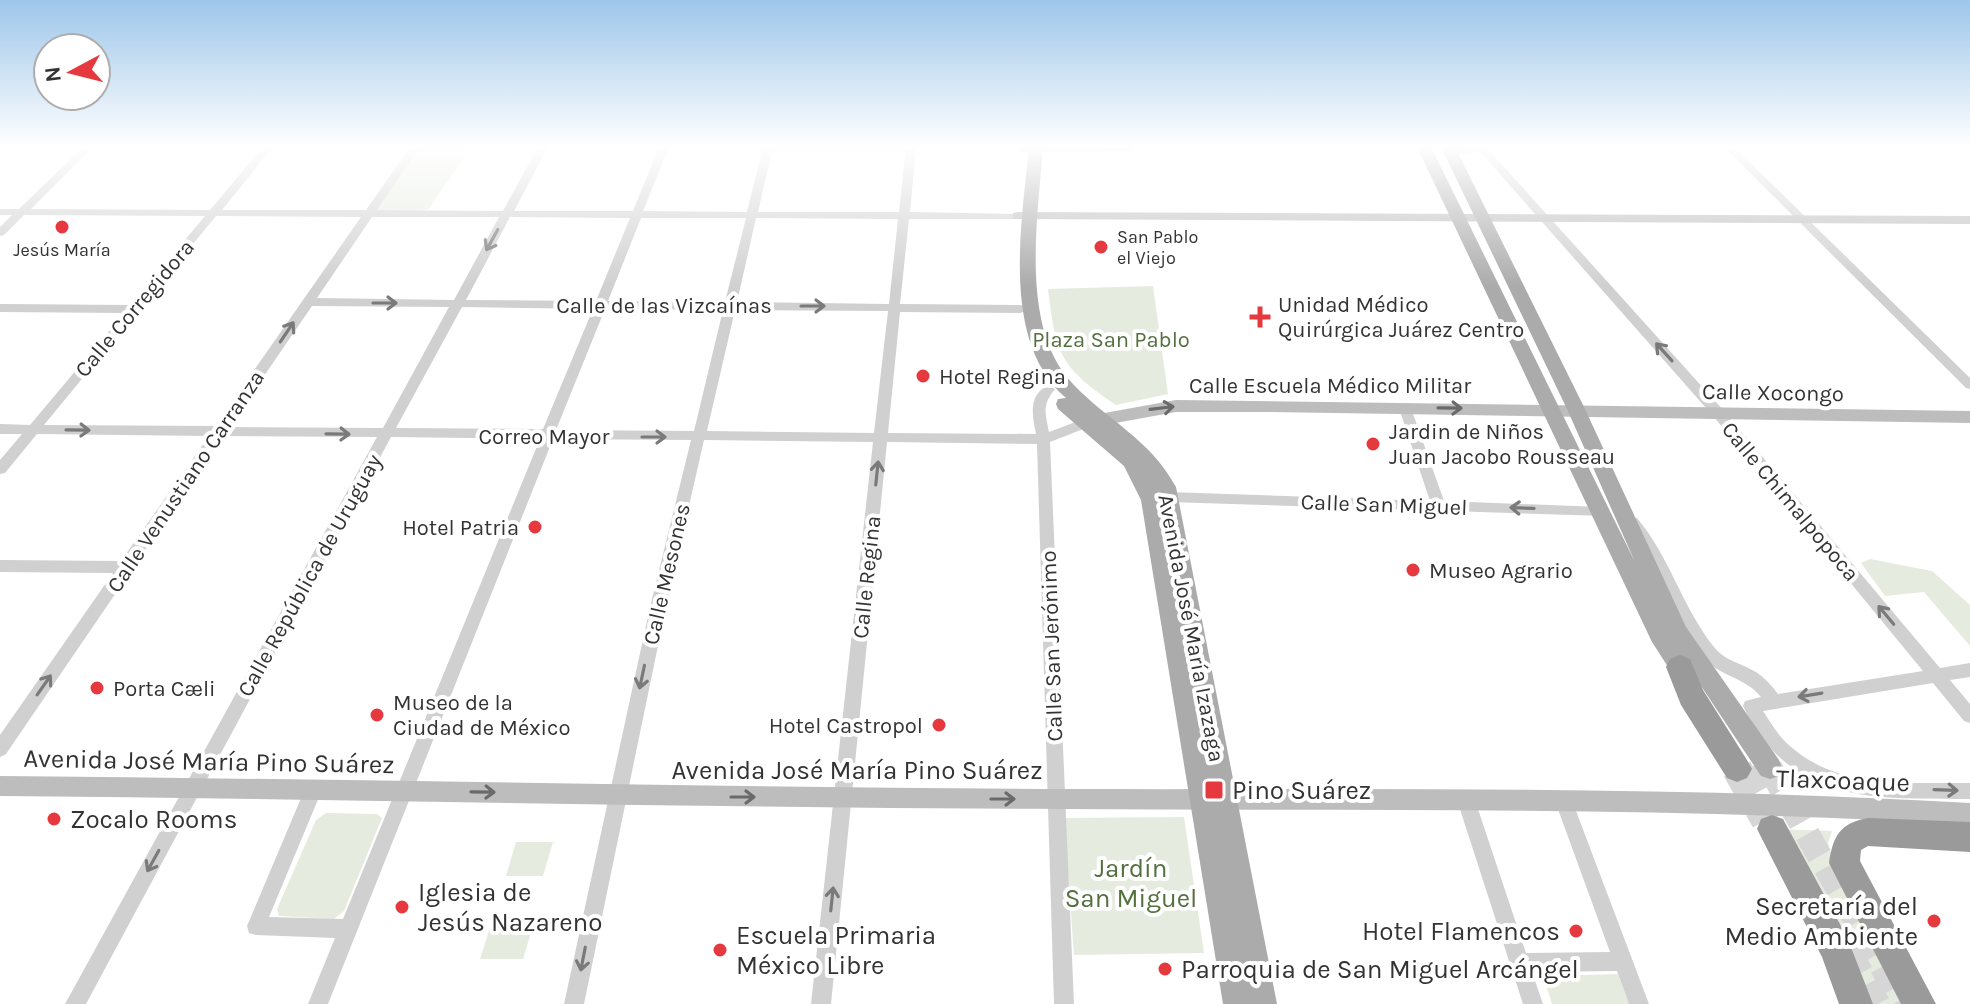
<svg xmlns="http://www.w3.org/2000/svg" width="1970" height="1004" viewBox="0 0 1970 1004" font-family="Karla,sans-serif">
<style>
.green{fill:#e5ecdf}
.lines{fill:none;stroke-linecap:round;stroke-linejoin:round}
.primary-tunnel{stroke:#d6d6d6;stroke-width:25;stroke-dasharray:25 13;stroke-linecap:butt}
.highway-tunnel{stroke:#d6d6d6;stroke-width:30;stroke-dasharray:30 15;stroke-linecap:butt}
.street{fill:#d0d0d0;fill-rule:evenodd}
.secondary{fill:#bdbdbd;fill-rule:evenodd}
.primary{fill:#ababab;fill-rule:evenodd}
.highway{fill:#9a9a9a;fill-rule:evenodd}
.oneway{stroke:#7a7a7a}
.oneway2{stroke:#6a6a6a}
.poi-dot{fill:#e6393f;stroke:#fff;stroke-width:3}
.labels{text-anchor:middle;stroke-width:8;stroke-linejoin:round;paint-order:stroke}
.far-poi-label{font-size:18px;fill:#333;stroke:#fff;text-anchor:start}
.poi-label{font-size:22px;fill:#333;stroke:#fff;text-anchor:start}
.street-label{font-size:22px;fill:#333;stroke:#fff}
.park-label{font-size:22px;fill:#54703f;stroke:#fff}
.near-street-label{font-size:26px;fill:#333;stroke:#fff}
.near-poi-label{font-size:26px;fill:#333;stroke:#fff;text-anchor:start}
.near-park-label{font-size:26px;fill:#54703f;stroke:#fff}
</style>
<rect width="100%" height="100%" fill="#fff"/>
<path class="green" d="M419 147H471L428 210H377Z
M775 147H906V153H774Z
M1153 286 1168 394 1116 405C1060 367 1056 355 1048 289Z
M1870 559 1932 571 1970 605V646L1924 592 1885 596 1861 563Z
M326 813 377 814 382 818 344 911 334 919 279 916 277 909 316 820Z
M1184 817 1204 953 1074 955 1064 818Z
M1779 829 1832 831 1828 843 1834 863 1910 1004H1863Z
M516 842H553L543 876H506Z
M493 918 535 919 523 959H480Z
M1618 974 1629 1004H1552L1545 982 1547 976Z"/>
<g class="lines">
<path class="primary-tunnel" d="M1770 768 1903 1004
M1748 769 1775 818
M1849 951 1878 1004"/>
<path class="highway-tunnel" d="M1737 769 1766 820"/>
<path class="street" d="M83 147H93L31 209 210 210 263 147H273L222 210H366L410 147H420L377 210 503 211 538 147H548L514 211H633L659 147H669L643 211 747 212 763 147H773L758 212H899L906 147H916L910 212 1022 214V218L1018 219H909L900 304 1021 305 1027 309 1021 313 900 312 888 433 1036 434C1032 415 1028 394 1049 385L1055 389C1042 405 1045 412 1049 432L1086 418 1093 423 1091 426 1050 442 1074 1004H1054L1037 444 887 442 831 1004H811L873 442 704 440 666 607 584 1004H564L650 607 691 440 553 439 328 1004H308L335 938 256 935 249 933 247 926 307 784 313 782 319 784 322 790 269 917 343 919 540 439 391 437 86 1004H65L377 437 223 436 6 754 0 757V735L113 573 0 572V560L121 561 209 436 37 434 5 473 0 474V460L22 434H0V424L30 425 124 313 0 312V304L130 305 205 216 24 215 4 235 0 236V227L12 215H0V209H19ZM216 216 361 217 215 426 44 425ZM372 217H499L454 300 317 298ZM510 217 630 218 596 301 466 300ZM641 218H746L725 302 608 301ZM756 218 898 219 889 304 737 302ZM312 306 449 307 383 428 229 427ZM462 307 593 309 543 429 396 428ZM605 309 723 310 694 431 556 430ZM735 310 888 311 874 433 707 431Z
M1476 147H1486L1724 411 1940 668 1970 663V677L1950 680 1970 704V723L1964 721 1933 683 1763 711C1771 723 1779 737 1790 746 1839 790 1909 782 1970 783V799C1874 798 1792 806 1743 706L1745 701 1761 697C1745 677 1721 677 1705 659 1671 620 1660 566 1627 526L1625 522 1627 518H1637C1670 557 1682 607 1714 647 1725 661 1741 663 1756 672 1765 678 1772 686 1778 694L1923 671 1714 417Z
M1724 147H1734L1970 378V389L1966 388Z
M1405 403 1411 408 1444 501 1600 507 1605 508 1607 512 1605 516 1168 502 1161 497 1168 492 1430 501 1399 408Z
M1466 792 1472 794 1475 800 1526 953 1610 952 1555 801 1558 795 1564 793 1570 795 1649 1004H1629L1617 971 1532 972 1543 1004H1523L1457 800 1460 794Z"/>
<path class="secondary" d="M1018 147H1136L1130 151 1023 152 1018 151Z
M1453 147H1488C1478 154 1453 158 1443 151Z
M1018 212 1970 216V224L1013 219V213Z
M1176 400 1970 411V423L1266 412H1176L1088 428 1080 422 1088 416Z
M0 776C353 779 706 787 1059 789 1363 790 1667 785 1970 803V825C1667 806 1363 811 1059 809 706 808 353 799 0 796Z"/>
<path class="primary" d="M1029 147H1043C1038 218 1019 328 1073 384 1109 422 1149 438 1176 487L1277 1004H1223L1141 500 1124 466 1058 409 1056 404 1058 399 1066 398C1000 342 1022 222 1029 147Z
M1417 147H1431L1635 562 1567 409 1441 147H1455L1585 409 1686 627 1779 760 1782 768 1779 776 1770 779 1761 776 1699 683 1689 690 1681 687 1652 642Z"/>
<path class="highway" d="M1680 655 1690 659 1703 690 1747 760 1752 769 1747 778 1737 782 1727 778 1681 705 1666 667 1670 659Z
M1772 815 1783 819 1847 937 1873 1004H1839L1822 957 1757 829 1761 819Z
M1868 818 1970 822V852L1868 846 1861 850 1860 861 1936 1004H1901L1829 863C1833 836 1840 823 1868 818Z"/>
</g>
<defs><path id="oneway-shaft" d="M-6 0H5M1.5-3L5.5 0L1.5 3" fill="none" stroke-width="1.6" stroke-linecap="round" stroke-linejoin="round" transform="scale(2)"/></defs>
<g class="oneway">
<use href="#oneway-shaft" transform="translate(492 240) rotate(119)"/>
<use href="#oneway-shaft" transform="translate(385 303)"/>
<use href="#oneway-shaft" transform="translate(813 306)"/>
<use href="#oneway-shaft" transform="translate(287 332) rotate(-56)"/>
<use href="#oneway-shaft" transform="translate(1664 352) rotate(-132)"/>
<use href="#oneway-shaft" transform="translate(78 430) rotate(1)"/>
<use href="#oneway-shaft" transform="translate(338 434) rotate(1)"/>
<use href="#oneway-shaft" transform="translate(654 437)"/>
<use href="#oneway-shaft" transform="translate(877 473) rotate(-84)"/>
<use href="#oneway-shaft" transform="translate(1522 508) rotate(-178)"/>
<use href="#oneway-shaft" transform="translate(1886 615) rotate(-130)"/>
<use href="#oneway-shaft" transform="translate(642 677) rotate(102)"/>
<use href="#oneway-shaft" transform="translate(44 685) rotate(-55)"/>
<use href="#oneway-shaft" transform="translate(1810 695) rotate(171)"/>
<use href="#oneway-shaft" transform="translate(1946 790) rotate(2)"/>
<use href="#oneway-shaft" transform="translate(153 861) rotate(119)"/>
<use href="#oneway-shaft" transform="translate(832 899) rotate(-84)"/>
<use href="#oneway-shaft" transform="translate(583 959) rotate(101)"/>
</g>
<g class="oneway2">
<use href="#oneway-shaft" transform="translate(1162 408) rotate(-7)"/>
<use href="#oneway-shaft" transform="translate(1450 408) rotate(1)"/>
<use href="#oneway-shaft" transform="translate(483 792) rotate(1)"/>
<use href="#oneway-shaft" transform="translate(743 797)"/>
<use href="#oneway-shaft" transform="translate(1003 799)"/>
</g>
<linearGradient id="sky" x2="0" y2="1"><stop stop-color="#9ec6ea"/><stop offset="0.51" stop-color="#fff"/><stop offset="1" stop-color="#fff" stop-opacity="0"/></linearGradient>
<rect width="1970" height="287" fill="url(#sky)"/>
<g class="poi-dot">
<circle cx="62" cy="227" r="8"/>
<circle cx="1101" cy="247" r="8"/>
<path d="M1256 305h8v8h8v8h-8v8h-8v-8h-8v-8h8z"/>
<circle cx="923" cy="376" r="8"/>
<circle cx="1373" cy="444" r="8"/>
<circle cx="535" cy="527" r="8"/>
<circle cx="1413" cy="570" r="8"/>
<circle cx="97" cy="688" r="8"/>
<circle cx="377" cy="715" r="8"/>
<circle cx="939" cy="725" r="8"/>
<rect x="1204" y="780" width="20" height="20" rx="4"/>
<circle cx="54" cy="819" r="8"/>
<circle cx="402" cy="907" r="8"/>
<circle cx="1934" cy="921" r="8"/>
<circle cx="1576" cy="931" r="8"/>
<circle cx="720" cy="950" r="8"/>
<circle cx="1165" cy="969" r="8"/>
</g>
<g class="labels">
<g class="far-poi-label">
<text x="1117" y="243">San Pablo<tspan x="1117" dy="21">el Viejo</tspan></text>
<text x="62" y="256" text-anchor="middle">Jesús María</text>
</g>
<g class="poi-label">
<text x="1278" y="312">Unidad Médico<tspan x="1278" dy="25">Quirúrgica Juárez Centro</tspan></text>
<text x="939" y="384">Hotel Regina</text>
<text x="1389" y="439">Jardin de Niños<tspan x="1389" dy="25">Juan Jacobo Rousseau</tspan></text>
<text x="519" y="535" text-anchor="end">Hotel Patria</text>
<text x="1429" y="578">Museo Agrario</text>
<text x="113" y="696">Porta Cæli</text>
<text x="393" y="710">Museo de la<tspan x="393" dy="25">Ciudad de México</tspan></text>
<text x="923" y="733" text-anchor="end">Hotel Castropol</text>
</g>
<g class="street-label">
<text x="664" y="313">Calle de las Vizcaínas</text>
<text transform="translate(134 308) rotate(-50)" y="8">Calle Corregidora</text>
<text x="1330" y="393">Calle Escuela Médico Militar</text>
<text transform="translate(1773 392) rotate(1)" y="8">Calle Xocongo</text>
<text x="544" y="444">Correo Mayor</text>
<text transform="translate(185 481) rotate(-56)" y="8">Calle Venustiano Carranza</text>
<text transform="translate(1791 501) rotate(50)" y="8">Calle Chimalpopoca</text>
<text transform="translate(1384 504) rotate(2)" y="8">Calle San Miguel</text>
<text transform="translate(666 574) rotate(-77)" y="8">Calle Mesones</text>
<text transform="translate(309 575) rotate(-61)" y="8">Calle República de Uruguay</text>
<text transform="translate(866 577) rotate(-84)" y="8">Calle Regina</text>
<text transform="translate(1192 628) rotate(79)" y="8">Avenida José María Izazaga</text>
<text transform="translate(1051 646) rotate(-92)" y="8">Calle San Jerónimo</text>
</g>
<g class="park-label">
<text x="1111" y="347">Plaza San Pablo</text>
</g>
<g class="near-street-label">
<text transform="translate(209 761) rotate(1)" y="9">Avenida José María Pino Suárez</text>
<text x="857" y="779">Avenida José María Pino Suárez</text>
<text transform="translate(1843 780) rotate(2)" y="9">Tlaxcoaque</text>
</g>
<g class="near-poi-label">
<text x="1232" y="799">Pino Suárez</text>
<text x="70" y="828">Zocalo Rooms</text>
<text x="418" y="901">Iglesia de<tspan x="418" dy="30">Jesús Nazareno</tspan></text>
<text x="1918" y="915" text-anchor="end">Secretaría del<tspan x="1918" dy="30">Medio Ambiente</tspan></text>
<text x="1560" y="940" text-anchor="end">Hotel Flamencos</text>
<text x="736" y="944">Escuela Primaria<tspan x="736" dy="30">México Libre</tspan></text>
<text x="1181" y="978">Parroquia de San Miguel Arcángel</text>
</g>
<g class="near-park-label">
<text x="1131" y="877">Jardín<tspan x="1131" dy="30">San Miguel</tspan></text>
</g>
</g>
<g transform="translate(72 72) rotate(263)"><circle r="38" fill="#ffffff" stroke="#adadad" stroke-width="2"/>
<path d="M0-6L14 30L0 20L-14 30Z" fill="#e6393f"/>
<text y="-12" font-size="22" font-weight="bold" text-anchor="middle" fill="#333333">N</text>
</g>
</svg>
